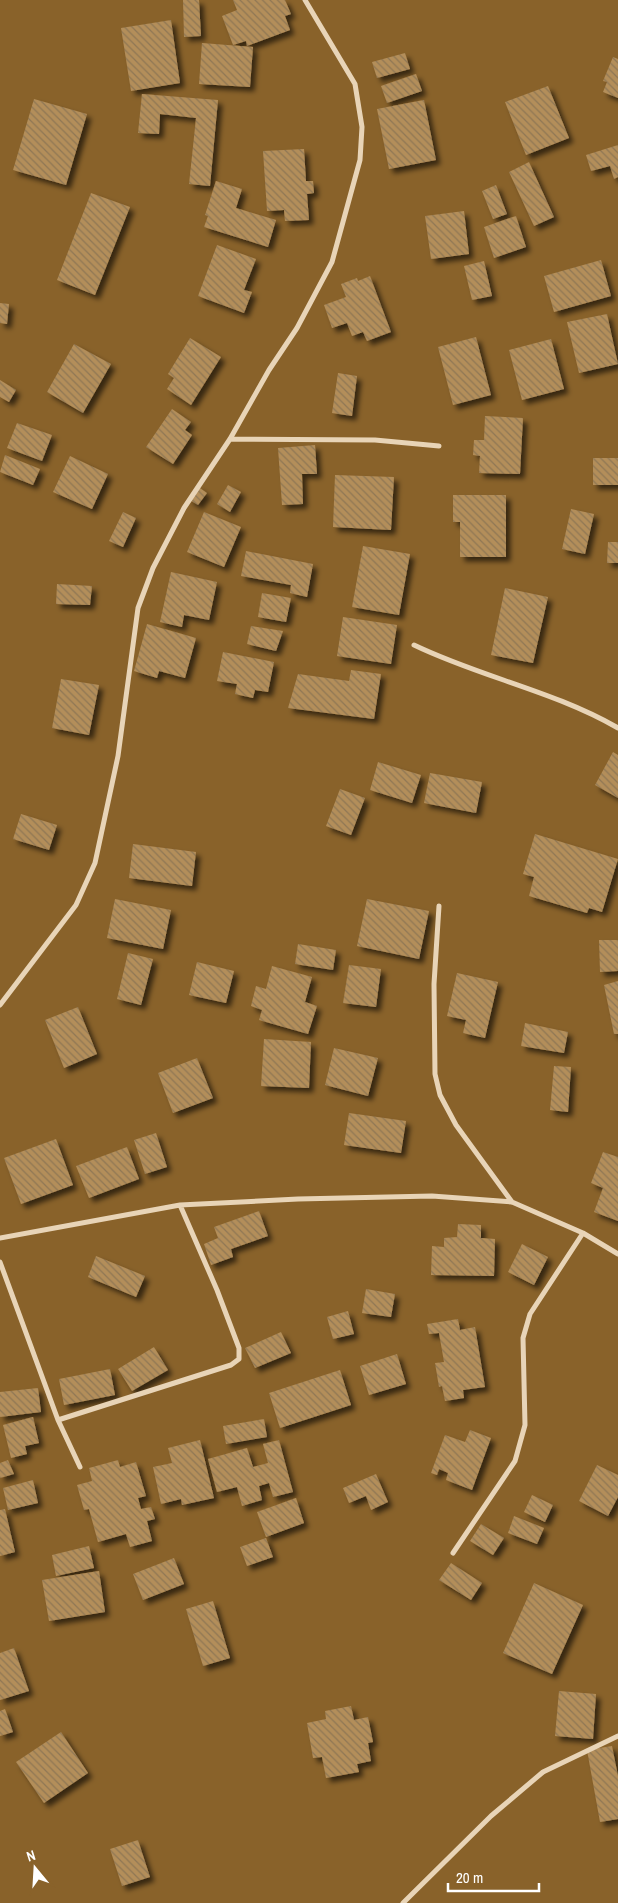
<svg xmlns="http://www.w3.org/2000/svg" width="618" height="1903" viewBox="0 0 618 1903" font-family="'Archivo Narrow',sans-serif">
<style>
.building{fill:url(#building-back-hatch);filter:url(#shadow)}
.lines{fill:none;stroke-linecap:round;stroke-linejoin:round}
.street{stroke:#e8d4b7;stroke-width:5}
</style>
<defs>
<pattern id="building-back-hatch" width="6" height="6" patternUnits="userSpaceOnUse" patternTransform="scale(1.25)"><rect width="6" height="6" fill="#b38e5a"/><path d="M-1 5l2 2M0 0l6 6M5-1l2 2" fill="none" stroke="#8f7755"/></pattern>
<filter id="shadow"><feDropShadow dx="4.5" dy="4.5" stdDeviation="2.5" flood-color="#0009"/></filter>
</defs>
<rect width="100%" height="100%" fill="#89622a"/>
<path class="building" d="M183 0H199L201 36 184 37Z
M233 0H285L291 14 285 16 290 30 247 46 246 41 233 45 222 16 237 10Z
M171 20 180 83 131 91 121 28Z
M202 43 253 47 250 87 199 84Z
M405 53 410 69 377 78 372 62Z
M613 57 618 59V98L603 92 607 82 603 81Z
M416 74 422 91 387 103 381 86Z
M548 86 569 138 526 155 505 102Z
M142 94 218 100 210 186 189 184 196 118 160 114 159 134 138 133Z
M34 99 87 114 66 185 13 170Z
M424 100 436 160 389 169 377 109Z
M618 145V177L614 179 610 166 591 171 586 155Z
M304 149 306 181H313L314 193 307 194 309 220 285 221 284 210 267 211 263 151Z
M529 162 554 217 534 226 509 172Z
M216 181 242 189 236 208 276 220 268 247 204 227 208 216 205 215Z
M496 185 507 214 493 219 482 191Z
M91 193 130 207 95 295 57 280Z
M464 211 469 254 431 259 425 216Z
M516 216 526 247 494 258 484 227Z
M217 245 256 259 244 290 252 292 244 313 198 296Z
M601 260 611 296 554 312 544 276Z
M484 261 492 296 472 300 464 266Z
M370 276 391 332 367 341 363 332 352 336 347 323 332 328 324 305 346 297 341 284 357 278 358 281Z
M0 303 9 304 7 324 0 323Z
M607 314 618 364 579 373 567 322Z
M476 337 491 395 453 405 438 347Z
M190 338 221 357 191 405 167 389 174 378 168 374Z
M551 339 564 389 522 400 509 350Z
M74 344 111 364 83 413 47 392Z
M338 373 357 376 352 416 332 413Z
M0 380 16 390 9 402 0 397Z
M172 409 191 422 185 430 192 435 173 464 146 447Z
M485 416 523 418 520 474 479 473 480 456 473 455 474 440H484Z
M17 423 52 435 42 461 7 448Z
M315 445 317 474H302L303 504 282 505 278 448Z
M5 455 40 469 33 485 0 472Z
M70 456 108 474 92 509 53 492Z
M593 458H618V485H593Z
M335 475 394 477 391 530 333 527Z
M228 485 241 492 230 512 217 504Z
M197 486 207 493 198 505 188 499Z
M453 495H506V557H460V522H453Z
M571 509 594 514 585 554 562 549Z
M123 512 136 518 123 547 109 541Z
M204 512 241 527 224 567 187 552Z
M608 542H618V563H607Z
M363 546 410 554 399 615 352 607Z
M246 551 313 564 307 597 290 593 291 585 241 576Z
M171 572 217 582 209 620 184 615 182 627 160 622Z
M57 584 92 586 90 605 56 604Z
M505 588 548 597 533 663 491 655Z
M262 593 291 598 286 622 258 617Z
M343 617 397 625 391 664 337 656Z
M147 624 196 638 185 678 159 671 157 678 134 671Z
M251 626 283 631 276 651 247 644Z
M223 652 274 662 268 692 255 690 253 698 235 694 237 684 217 681Z
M351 670 381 674 374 719 288 708 298 674 349 681Z
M61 679 99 685 89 735 52 728Z
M613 752 618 755V798L595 785Z
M378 762 421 775 412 803 370 790Z
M430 773 482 782 476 813 424 803Z
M340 789 365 798 351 835 326 826Z
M21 814 57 825 49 850 13 839Z
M535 834 618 859 602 912 589 908 587 913 529 896 534 877 523 874Z
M133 844 196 852 192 886 129 878Z
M115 899 171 910 163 949 107 938Z
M367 899 429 911 419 959 357 946Z
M599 940H618V971L600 972Z
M298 944 336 950 333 970 295 964Z
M128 953 153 959 141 1005 117 999Z
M197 962 234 971 226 1003 189 995Z
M349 965 381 969 376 1007 343 1003Z
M272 966 312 977 305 1002 317 1006 308 1034 259 1020 262 1010 251 1006 256 986 266 989Z
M457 973 498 982 485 1038 463 1033 466 1020 447 1016Z
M618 981V1034H614L604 985Z
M78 1007 97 1054 64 1068 45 1020Z
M525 1023 568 1032 564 1053 521 1046Z
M264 1039 311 1042 309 1088 261 1086Z
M334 1048 378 1058 368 1096 325 1085Z
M197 1058 213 1098 173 1113 158 1073Z
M554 1066 571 1067 568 1112 550 1110Z
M349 1113 406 1121 401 1153 344 1145Z
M156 1133 167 1167 145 1174 134 1140Z
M56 1139 73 1185 21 1204 4 1158Z
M127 1147 139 1179 89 1198 76 1166Z
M603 1152 618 1157V1221L594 1212 603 1188 591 1183Z
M259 1211 268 1236 231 1249 233 1257 211 1265 204 1244 218 1238 214 1227Z
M458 1224 481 1225V1238L495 1239 494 1276 431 1275 432 1246 444 1247V1238L457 1237Z
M522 1244 548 1257 534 1285 508 1272Z
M96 1256 145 1276 136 1297 88 1277Z
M366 1289 395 1294 391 1317 362 1313Z
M348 1311 354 1334 333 1339 327 1317Z
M458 1319 460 1330 475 1327 485 1387 463 1390 464 1398 445 1401 442 1386 439 1387 435 1363 444 1362 439 1333 429 1334 427 1324Z
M281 1332 291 1353 255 1368 245 1348Z
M154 1347 168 1370 132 1391 118 1369Z
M397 1354 406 1384 369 1395 360 1366Z
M110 1369 115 1395 64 1405 59 1379Z
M340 1370 351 1405 280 1428 269 1393Z
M38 1388 41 1412 0 1417V1392Z
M33 1417 39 1443 25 1446 27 1454 11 1458 3 1425Z
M264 1419 267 1437 226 1444 223 1426Z
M470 1430 491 1438 472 1490 446 1480 448 1473 439 1469 437 1475 431 1473 445 1435 465 1442Z
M200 1440 214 1498 182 1505 181 1499 161 1504 153 1467 172 1463 168 1448Z
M279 1440 293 1492 273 1497 269 1483 259 1486 262 1500 242 1506 237 1487 217 1492 208 1459 247 1448 253 1467 268 1463 263 1444Z
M8 1460 14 1474 0 1478V1463Z
M118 1460 120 1467 136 1462 146 1496 138 1498 141 1509 151 1507 155 1519 147 1521 152 1541 130 1547 126 1534 98 1542 89 1509 84 1510 77 1485 92 1481 89 1468Z
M597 1465 618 1475V1497L608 1516 579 1501Z
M376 1474 388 1502 371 1510 366 1496 349 1503 343 1488Z
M33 1480 38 1503 8 1510 3 1488Z
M532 1495 553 1505 545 1522 524 1512Z
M296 1498 304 1523 266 1537 257 1512Z
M5 1509 15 1552 0 1556V1510Z
M514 1516 544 1528 537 1544 508 1533Z
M481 1524 504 1538 493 1555 470 1541Z
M266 1538 273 1557 247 1566 240 1547Z
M89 1546 94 1568 56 1576 52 1555Z
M174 1558 184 1584 143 1600 133 1574Z
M451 1563 482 1583 471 1600 439 1580Z
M99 1571 105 1612 49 1621 42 1580Z
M534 1583 583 1605 552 1674 503 1653Z
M213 1601 230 1658 203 1666 186 1609Z
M14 1648 29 1691 0 1700V1653Z
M559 1691 596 1694 593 1739 555 1736Z
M351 1706 354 1720 368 1717 373 1742 368 1743 371 1761 357 1764 359 1772 326 1778 322 1757 313 1758 307 1723 326 1719 325 1711Z
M5 1709 13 1732 0 1736V1711Z
M61 1732 88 1773 44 1803 16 1762Z
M612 1746 618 1776V1819L600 1822 587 1750Z
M138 1840 150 1877 122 1886 110 1849Z"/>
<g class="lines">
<path class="street" d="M230 439 375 440 439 446
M414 645C480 677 554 691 618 728
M439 906 434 984 435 1074 440 1095 456 1125 512 1202
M0 1005 76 905 95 863 118 756 138 608 153 568 184 508 230 439 269 370 297 328 332 262 360 160 362 127 355 84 305 0
M0 1238 180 1205 298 1199 432 1196 512 1202 583 1233 618 1254
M0 1262 58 1420 80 1467
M58 1420 231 1365 239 1359V1348L217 1290 180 1205
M453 1553 515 1461 525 1425 523 1338 530 1314 583 1233
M403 1903 491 1816 543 1772 618 1736"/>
</g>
<g transform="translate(35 1868) rotate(342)" stroke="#89622a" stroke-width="4" paint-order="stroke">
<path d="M0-4L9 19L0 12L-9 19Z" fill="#ffffff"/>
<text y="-8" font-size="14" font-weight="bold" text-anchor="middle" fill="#ffffff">N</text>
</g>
<path d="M448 1883v8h91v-8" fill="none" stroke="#ffffff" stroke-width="2.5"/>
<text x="456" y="1883" font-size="15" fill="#ffffff" stroke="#89622a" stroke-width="4" paint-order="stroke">20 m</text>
</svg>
